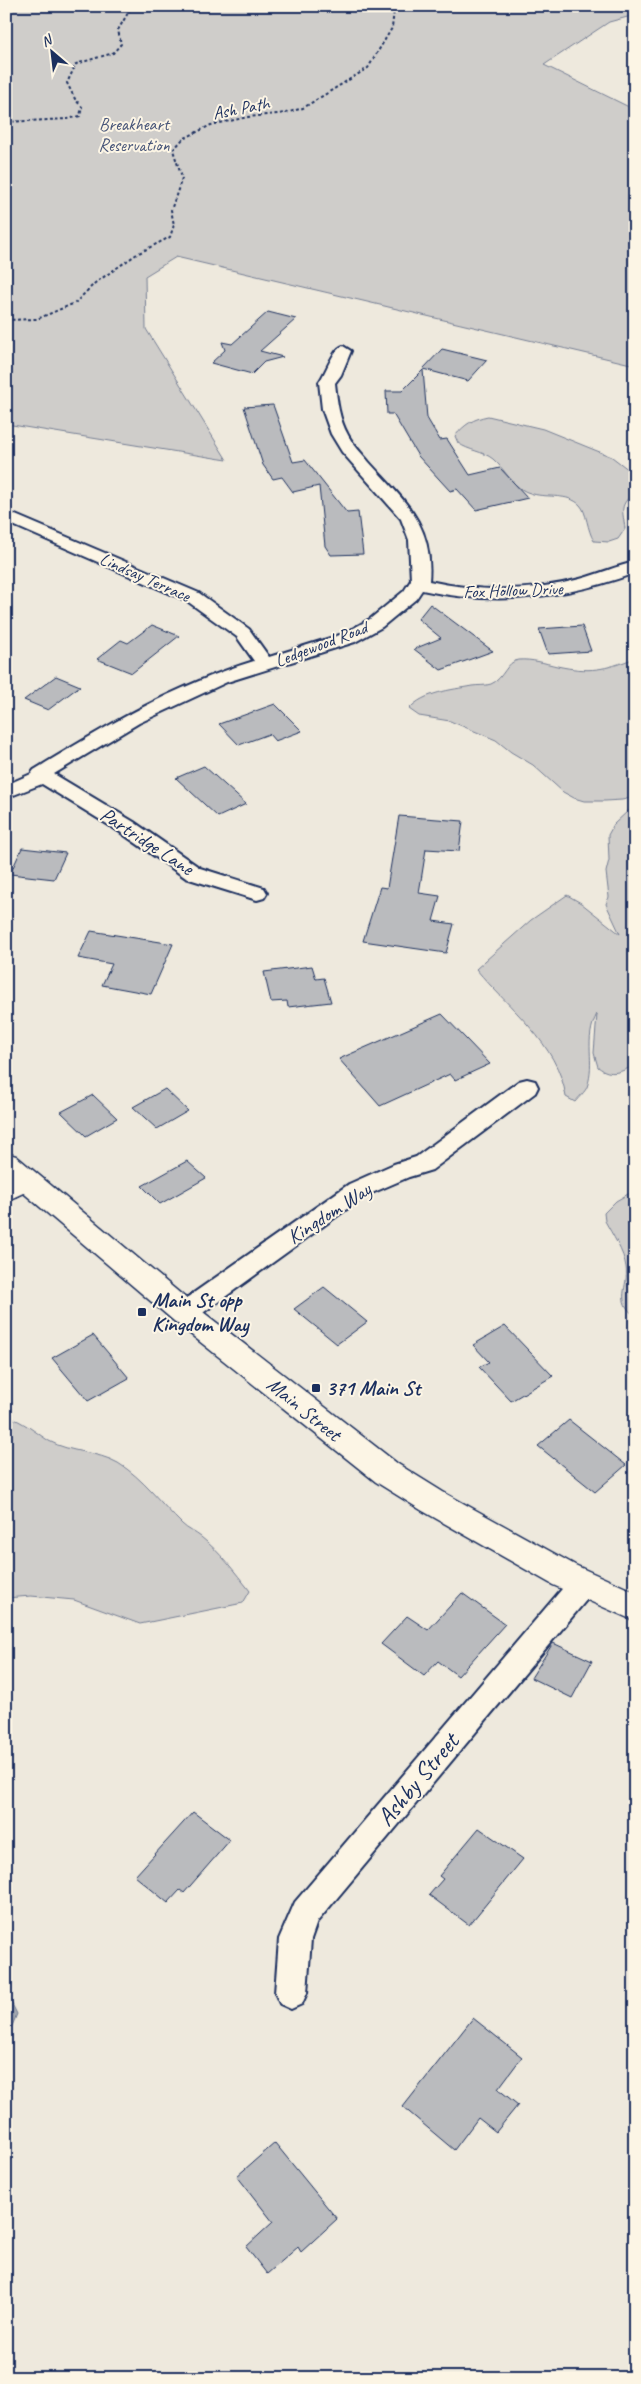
<svg xmlns="http://www.w3.org/2000/svg" width="641" height="2384" viewBox="0 0 641 2384" font-family="Caveat,sans-serif">
<style>
.green{fill:#cfcdca;stroke:#757e94}
.water{fill:#a2a7af;stroke:#6c778f}
.building{fill:#babbbe;stroke:#1b2f5e}
.lines{fill:none;stroke-linecap:round;stroke-linejoin:round}
.street-casing{stroke:#1b2f5e;stroke-width:4}
.secondary-casing{stroke:#1b2f5e;stroke-width:3}
.path{stroke:#1b2f5e;stroke-width:2;stroke-dasharray:3 2.5;stroke-linecap:butt}
.street{fill:#fcf5e5;fill-rule:evenodd}
.secondary{fill:#fcf5e5;fill-rule:evenodd}
.poi-dot{fill:#1b2f5e;stroke:#fcf5e5;stroke-width:2}
.labels{text-anchor:middle;stroke-width:4;stroke-linejoin:round;paint-order:stroke}
.far-street-label{font-size:18px;fill:#1b2f5e;stroke:#fcf5e5}
.far-park-label{font-size:18px;fill:#485679;stroke:#fcf5e5}
.street-label{font-size:21px;fill:#1b2f5e;stroke:#fcf5e5}
.poi-label{font-size:21px;font-weight:bold;fill:#1b2f5e;stroke:#fcf5e5;text-anchor:start}
.near-street-label{font-size:25px;fill:#1b2f5e;stroke:#fcf5e5}
</style>
<rect width="100%" height="100%" fill="#eee9dd"/>
<filter id="ink" filterUnits="userSpaceOnUse"><feTurbulence type="fractalNoise" baseFrequency=".02" numOctaves="2"/><feDisplacementMap in="SourceGraphic" scale="10" xChannelSelector="R" yChannelSelector="G"/><feConvolveMatrix kernelMatrix="1 2 1 2 8 2 1 2 1" color-interpolation-filters="sRGB"/></filter>
<g filter="url(#ink)">
<path class="green" d="M6 6H635V15L609 22 544 65 635 110V365L176 257 145 276 146 329 227 460 6 424Z
M488 416 543 429 612 457 629 470 635 479V492C618 506 623 510 625 529L618 539 609 542 594 541C587 530 587 512 580 505 568 493 548 498 533 494 512 489 508 472 493 459 483 451 469 451 458 443L455 436C465 424 473 419 488 416Z
M635 658V797L622 800 605 801H584L574 798 563 792 533 765 511 752 496 740 450 721 419 716 409 709C424 692 451 690 472 686 478 685 486 686 491 684 504 679 506 661 519 660 532 659 544 663 557 666 590 673 604 670 635 658Z
M635 808V1065C621 1072 611 1077 598 1067L594 1053 597 1014C583 1040 596 1062 587 1087 585 1092 579 1097 575 1102L566 1097C558 1043 509 1009 476 969L531 920 567 895 581 903 620 934 606 904 609 897 606 872 609 860 608 835 614 824 629 810Z
M635 1190V1316C614 1300 629 1288 626 1267 624 1252 612 1234 605 1221L604 1213 616 1201Z
M6 1416C23 1421 35 1432 49 1441 71 1453 97 1451 118 1463 143 1478 162 1505 182 1524 188 1530 195 1532 201 1537 220 1552 235 1572 250 1591L243 1603 140 1624 74 1600 31 1596 6 1598Z"/>
<path class="water" d="M6 2000 12 2004 17 2014 12 2026 6 2030Z"/>
<path class="building" d="M268 312 296 319 260 351 283 357 264 362 252 374 211 363 225 350 222 342 232 344Z
M442 349 487 360 468 381 423 369Z
M423 370 427 418 440 440 447 439 470 475 500 468 528 498 476 510 457 489 450 491 418 456 393 414H387L386 391H402Z
M273 405 293 462 305 460 347 513 358 512 363 554 331 555 325 546 319 486 293 492 282 477 273 479 263 465 244 407Z
M430 604 490 649 493 651 441 670 414 649 441 638 418 619Z
M152 625 179 636 132 673 97 659 121 640 128 643Z
M582 626 591 651 548 654 539 629Z
M56 676 80 686 48 710 24 700Z
M275 704 302 731 275 741 269 734 239 745 219 724Z
M204 766 246 804 218 817 176 778Z
M399 816 463 821 459 851 426 849 419 893 440 896 433 921 454 924 446 953 363 941 380 887 387 888Z
M22 848 66 853 54 879 10 874Z
M91 931 173 944 151 994 102 985 112 964 78 958Z
M312 966 316 979 324 978 331 1002 288 1007 287 1001 271 1002 264 972Z
M442 1014 490 1064 455 1080 450 1074 380 1106 339 1059Z
M165 1089 188 1111 157 1129 133 1107Z
M93 1095 117 1118 86 1136 61 1112Z
M187 1161 206 1178 160 1204 142 1186Z
M324 1287 367 1322 337 1344 294 1309Z
M505 1326 553 1376 511 1401 479 1367 489 1362 473 1345Z
M93 1335 129 1378 88 1401 52 1358Z
M569 1420 626 1465 595 1492 538 1446Z
M462 1593 505 1624 458 1676 438 1661 424 1676 381 1644 407 1616 428 1630Z
M553 1643 592 1661 572 1698 531 1678Z
M193 1812 230 1840 184 1893 180 1890 168 1903 135 1876Z
M479 1828 523 1859 469 1925 429 1895 443 1879 439 1876Z
M473 2018 522 2057 498 2089 518 2105 496 2132 478 2118 454 2150 403 2107Z
M275 2143 337 2219 301 2252 298 2247 267 2274 246 2247 273 2222 237 2176Z"/>
<g class="lines">
<g class="street-casing">
<path id="street" d="M343 346 351 351 341 375 335 383C337 401 339 419 348 435 353 445 362 453 369 462 404 501 434 524 429 581 478 592 531 592 580 579 599 574 616 566 635 562V573C565 599 495 606 422 590L416 599 382 627 355 642 227 682 139 723 54 774 134 822 200 868 264 888 267 893 264 898 257 900 186 878 120 832 42 784 6 798V785L31 774 34 770C106 726 173 686 254 661L237 637 187 601 6 522V511L199 593 249 629 269 657 343 634 370 619 404 591 411 580 409 540 401 519 342 452 331 434 322 409 319 382C326 373 333 349 343 346Z
M527 1079 535 1081 538 1087 535 1093 432 1170 409 1177 365 1196 193 1320 184 1323 175 1320 172 1313 175 1306 349 1184 394 1164 416 1157 519 1081Z
M28 1172 36 1175 40 1181 36 1187 6 1201V1181Z
M583 1572 593 1576 597 1584 593 1592 317 1922 311 1939 307 1993 302 2004 291 2009 280 2004 275 1993 279 1939 295 1902 573 1576Z"/>
</g>
<g class="secondary-casing">
<path id="secondary" d="M6 1153 16 1156 194 1305 398 1464 443 1492 575 1565 635 1592V1621L553 1585 421 1510 376 1482 174 1321 6 1178Z"/>
</g>
<path class="path" d="M6 122 68 119 80 116 82 107 75 99 67 83 76 64 113 53 121 44 118 30 132 6
M6 320 37 319 75 303 95 283 137 254 170 237 174 225 171 210 182 178 173 150 183 139 211 125 248 117 286 113 303 108 368 68 392 28 394 10 398 6"/>
<use href="#street" class="street"/>
<use href="#secondary" class="secondary"/>
</g>
</g>
<g class="poi-dot">
<rect x="137" y="1307" width="10" height="10" rx="2.5"/>
<rect x="311" y="1383" width="10" height="10" rx="2.5"/>
</g>
<g class="labels">
<g class="far-street-label">
<text transform="translate(241 108) rotate(-11)" y="6">Ash Path</text>
<text transform="translate(145 577) rotate(24)" y="6">Lindsay Terrace</text>
<text transform="translate(513 590) rotate(-2)" y="6">Fox Hollow Drive</text>
<text transform="translate(321 644) rotate(-21)" y="6">Ledgewood Road</text>
</g>
<g class="far-park-label">
<text x="134" y="130">Breakheart<tspan x="134" dy="21">Reservation</tspan></text>
</g>
<g class="street-label">
<text transform="translate(147 841) rotate(33)" y="7">Partridge Lane</text>
<text transform="translate(329 1213) rotate(-33)" y="7">Kingdom Way</text>
<text transform="translate(304 1409) rotate(39)" y="7">Main Street</text>
</g>
<g class="poi-label">
<text x="152" y="1307">Main St opp<tspan x="152" dy="24">Kingdom Way</tspan></text>
<text x="326" y="1395">371 Main St</text>
</g>
<g class="near-street-label">
<text transform="translate(417 1779) rotate(-50)" y="9">Ashby Street</text>
</g>
</g>
<rect width="641" height="2384" fill="none" stroke="#fcf5e5" stroke-width="25"/>
<rect x="12" y="12" width="616" height="2359" fill="none" stroke="#1b2f5e" stroke-width="2" filter="url(#ink)"/>
<g transform="translate(52 52) rotate(332)" stroke="#fcf5e5" stroke-width="4" paint-order="stroke">
<path d="M0-4L9 19L0 12L-9 19Z" fill="#1b2f5e"/>
<text y="-8" font-size="14" font-weight="bold" text-anchor="middle" fill="#1b2f5e">N</text>
</g>
</svg>
